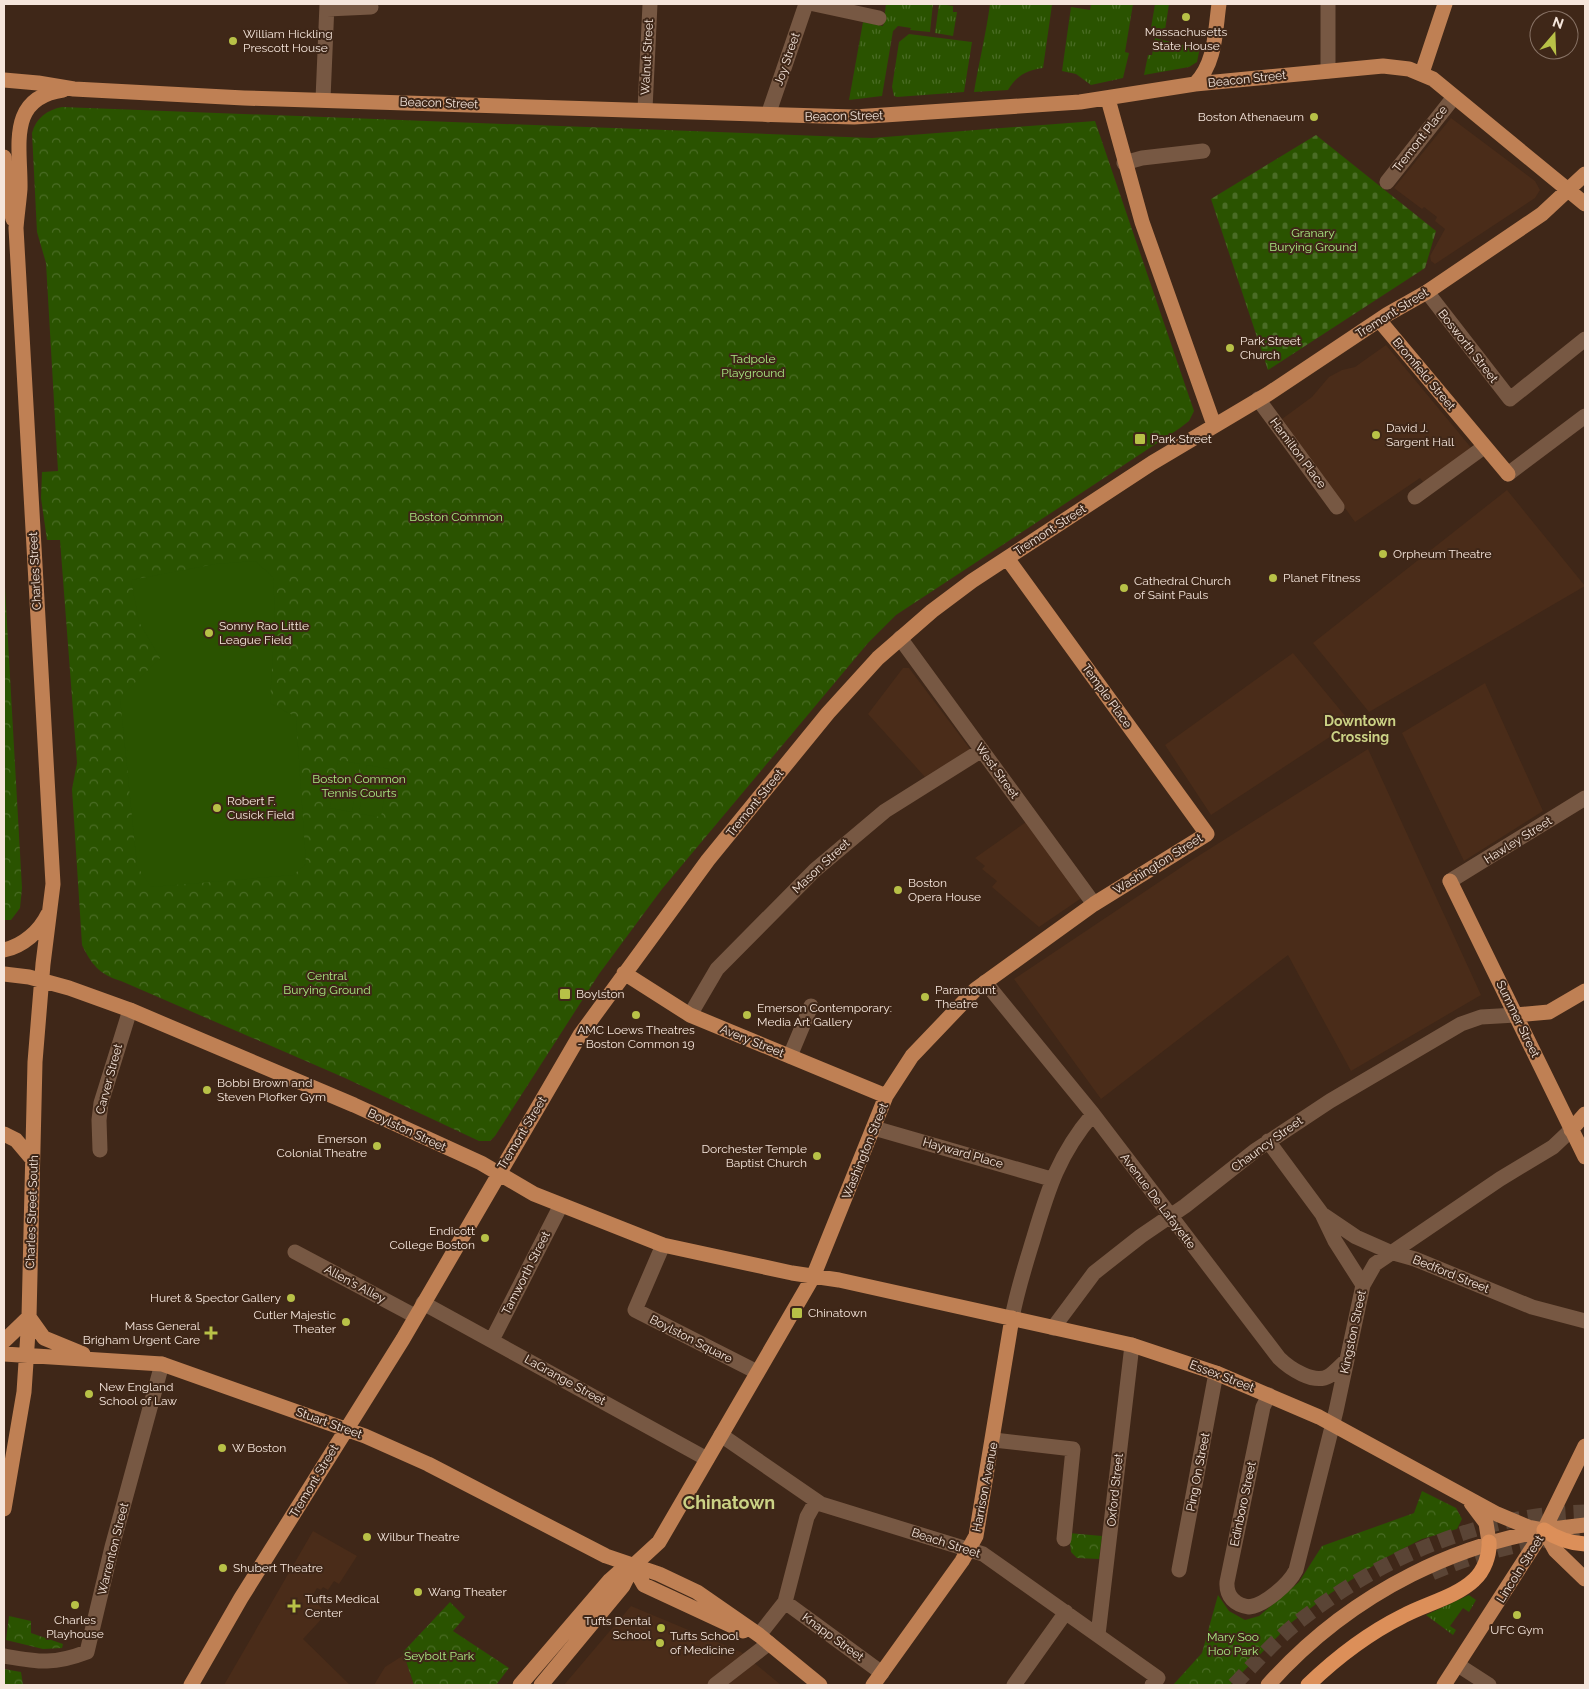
<svg xmlns="http://www.w3.org/2000/svg" width="1589" height="1689" viewBox="0 0 1589 1689" font-family="Raleway,sans-serif">
<style>
.built{fill:#4a2c19}
.grass{fill:url(#grass-tufts)}
.cemetery{fill:url(#cemetery-stones)}
.park{fill:url(#park-crowns)}
.pitch{fill:#2a5300}
.lines{fill:none;stroke-linecap:round;stroke-linejoin:round}
.highway-tunnel{stroke:#5a4435;stroke-width:15;stroke-dasharray:15 8;stroke-linecap:butt}
.minor{stroke:#775843;stroke-width:15}
.major{stroke:#bf8054;stroke-width:15}
.highway{stroke:#dc8f59;stroke-width:15}
.poi-dot{fill:#b8c147;stroke:#3f2718;stroke-width:2}
.labels{text-anchor:middle;stroke-width:4;stroke-linejoin:round;paint-order:stroke}
.poi-label{font-size:12px;fill:#f5e5db;stroke:#3f2718;text-anchor:start}
.street-label{font-size:12px;fill:#f5e5db;stroke:#3f2718}
.park-label{font-size:12px;fill:#aae882;stroke:#3f2718}
.neighbourhood-label{font-size:14px;font-weight:bold;fill:#cbd285;stroke:#3f2718}
.district-label{font-size:18px;font-weight:bold;fill:#cbd285;stroke:#3f2718}
</style>
<defs>
<pattern id="grass-tufts" width="24" height="20" patternUnits="userSpaceOnUse" patternTransform="scale(1.25)"><rect width="24" height="20" fill="#2a5300"/><path d="M3 7l-1-3M5 7V3M7 7l1-3M15 17l-1-3M17 17v-4M19 17l1-3" fill="none" stroke="#4a6c25"/></pattern>
<pattern id="cemetery-stones" width="16" height="16" patternUnits="userSpaceOnUse" patternTransform="scale(1.25)"><rect width="16" height="16" fill="#2a5300"/><path d="M2 7V4a2 2 0 0 1 4 0v3zM10 15v-3a2 2 0 0 1 4 0v3z" fill="#4a6c25"/></pattern>
<pattern id="park-crowns" width="20" height="18" patternUnits="userSpaceOnUse" patternTransform="scale(1.25)"><rect width="20" height="18" fill="#2a5300"/><path d="M2 6a3 3 0 1 1 6 0M12 15a3 3 0 1 1 6 0" fill="none" stroke="#4a6c25"/></pattern>
</defs>
<rect width="100%" height="100%" fill="#3f2718"/>
<path class="built" d="M1451 118 1535 181 1540 190 1535 198 1435 264 1431 261 1430 256 1445 229 1435 221 1437 217 1424 207 1422 209 1394 188Z
M1386 345 1473 450 1424 483 1420 478 1355 522 1282 419 1312 397 1329 377 1342 370 1355 367Z
M1507 490 1585 586 1369 712 1313 643Z
M1293 653 1351 723 1211 815 1165 745Z
M903 668H909L970 749 925 777 868 714Z
M1485 683 1543 811 1464 861 1402 733Z
M1368 749 1481 995 1351 1071 1288 955 1101 1099 1014 979 1192 860Z
M1026 822 1083 897 1039 927 992 887 997 881 982 869 985 866 975 858Z
M313 1531 357 1556 339 1584 334 1581 328 1590 323 1587 321 1590 317 1588 311 1598 327 1613 303 1639 350 1685H224Z
M631 1606 741 1652 781 1685H564Z
M404 1655 414 1685H374L385 1667Z"/>
<path class="grass" d="M886 4H933L930 32 910 30 911 28 898 26 893 31 882 96 849 100 863 22 883 26Z
M939 4 953 6V12H957L953 36 935 33Z
M990 4 1052 5 1043 68C1027 70 1016 76 1008 90L974 92C979 62 986 34 990 4Z
M1091 4H1133L1125 52 1129 53 1123 78 1091 85 1076 74 1062 71 1071 7 1090 10Z
M1155 4H1169L1165 30 1151 28Z
M909 34 972 42 964 92 897 97 894 96 892 87 899 42Z
M1155 38 1182 45 1198 44 1200 47 1197 62 1189 67 1144 75 1148 55H1152Z
M1469 1595 1476 1600 1469 1612 1463 1608 1450 1626 1456 1630 1453 1635 1426 1615Z"/>
<path class="cemetery" d="M1316 135 1436 231 1425 268 1268 370 1211 199Z"/>
<path class="park" d="M62 107 872 138 1095 121 1194 411 1189 421 1180 428 896 615 868 643 662 889 599 974 495 1136 490 1141H479L345 1078 121 981C100 975 91 964 82 945L72 789 77 763 60 540H47L41 498 42 472 58 471 46 263 37 232 32 133C36 118 47 110 62 107Z
M4 570 22 888 20 908 11 920H4Z
M1422 1491 1456 1508 1462 1519 1457 1529 1422 1539 1385 1558 1331 1593 1292 1622 1230 1685H1173L1202 1653 1218 1595 1229 1611 1245 1620 1259 1616 1299 1582 1322 1546 1414 1513Z
M1069 1533 1102 1536 1099 1559 1077 1558 1071 1552Z
M450 1602 465 1617 453 1631 509 1668 496 1685H414L403 1652Z
M9 1616 31 1621V1633L63 1644 62 1648 43 1649 6 1640Z
M4 1669 21 1672 23 1685H4Z"/>
<path class="pitch" d="M255 561 273 577 275 614 270 703 296 717 306 864 293 875 151 887 137 866 120 698 160 658 139 622 131 580 216 564Z
M338 760 360 764 352 812 330 808Z
M367 765 389 769 381 817 359 814Z"/>
<g class="lines">
<path class="highway-tunnel" d="M1432 1573C1480 1552 1533 1539 1585 1536
M1234 1685C1256 1662 1277 1638 1302 1619 1382 1557 1483 1514 1585 1512"/>
<path class="minor" d="M814 4 879 18
M327 9 371 7
M1328 71V4
M323 99 327 4
M645 109 650 4
M768 115 806 4
M1124 163 1142 158 1203 151
M1387 182 1454 97
M1427 292 1510 399 1585 339
M1258 399 1337 507
M1508 474 1585 416
M1415 497 1484 447
M900 638 1094 904
M1450 881 1585 798
M985 982 1093 1114 1279 1358C1289 1368 1314 1385 1329 1376 1335 1372 1341 1365 1347 1360
M690 1015 717 969 815 870 885 811 982 750
M790 1056 811 1006
M874 1128 1051 1179
M1268 1141 1322 1214 1335 1241 1363 1285
M100 1150 99 1120 101 1103 130 1010
M1322 1214 1356 1237 1390 1252 1415 1259 1532 1307 1585 1321
M663 1245 635 1310 757 1372
M295 1252 415 1316
M423 1303 707 1459
M1012 1318C1017 1291 1025 1266 1033 1240 1048 1190 1058 1155 1093 1114
M1053 1328 1094 1273 1141 1236 1185 1206 1256 1150 1330 1101 1461 1024 1481 1017 1516 1015
M492 1340 561 1205
M1269 1395 1263 1407 1227 1582C1226 1597 1235 1605 1249 1607 1265 1605 1289 1584 1296 1570L1336 1411 1363 1285 1375 1264 1500 1179 1553 1147 1571 1130
M721 1435 821 1504 983 1554 1158 1678 1152 1685
M994 1440 1073 1449 1064 1539
M1179 1570 1216 1373
M785 1602 882 1673
M759 1635 785 1602 807 1517 816 1501
M1098 1635 1132 1345
M4 1656C39 1662 53 1665 87 1652L112 1547 162 1364
M1458 1665 1489 1685
M715 1685 769 1643
M1014 1685 1066 1612"/>
<path class="major" d="M1422 73 1445 4
M4 80 38 83 74 89 244 98 854 117 1080 102 1195 84 1383 66 1409 69 1433 79 1585 204
M1195 84C1216 63 1215 31 1219 4
M1108 99 1142 222 1214 425
M4 157 6 192 13 219
M1379 320 1508 474
M1450 881 1585 1157
M4 950C23 946 40 931 48 914
M624 973 690 1015 886 1096
M4 974 29 977 69 988 130 1010 354 1105 481 1163 534 1194 663 1245 792 1273 839 1280 1132 1345 1216 1373 1319 1417 1497 1514 1528 1527 1544 1530 1555 1550 1585 1579
M1516 1015 1549 1012 1585 991
M1571 1130 1585 1114
M4 1134 16 1140 32 1159
M29 1317 44 1338 83 1354
M4 1341 29 1317
M4 1354 162 1364 365 1436 428 1464 606 1556 659 1574 697 1592 759 1635 820 1685
M1471 1503 1486 1523 1489 1542
M4 1509 24 1392 29 1317 35 1062 43 964 53 884 16 228C17 215 19 202 20 189 21 148 6 98 63 90
M633 1566 644 1585 743 1631
M191 1685 241 1598 403 1339 580 1035 708 860 828 713 878 658 932 611 972 581 1152 463 1268 394 1388 314 1427 292 1542 214 1585 174
M520 1685 610 1580 619 1572 633 1566
M541 1685 623 1586 633 1566 659 1542 813 1277 886 1096 912 1056 976 989 1094 904 1207 834 1007 558
M873 1685 962 1561 976 1536 1012 1318
M1268 1685C1350 1593 1463 1536 1585 1525
M1444 1685 1544 1530 1585 1446"/>
<path class="highway" d="M1544 1530C1557 1539 1569 1543 1585 1544
M1308 1685C1336 1658 1367 1634 1403 1616 1425 1604 1456 1597 1474 1580 1484 1571 1490 1555 1489 1542"/>
</g>
<g class="poi-dot">
<circle cx="1186" cy="17" r="5"/>
<circle cx="233" cy="41" r="5"/>
<circle cx="1314" cy="117" r="5"/>
<circle cx="1230" cy="348" r="5"/>
<circle cx="1376" cy="435" r="5"/>
<rect x="1134" y="433" width="12" height="12" rx="2.5"/>
<circle cx="1383" cy="554" r="5"/>
<circle cx="1273" cy="578" r="5"/>
<circle cx="1124" cy="588" r="5"/>
<circle cx="209" cy="633" r="5"/>
<circle cx="217" cy="808" r="5"/>
<circle cx="898" cy="890" r="5"/>
<rect x="559" y="988" width="12" height="12" rx="2.5"/>
<circle cx="925" cy="997" r="5"/>
<circle cx="636" cy="1015" r="5"/>
<circle cx="747" cy="1015" r="5"/>
<circle cx="207" cy="1090" r="5"/>
<circle cx="377" cy="1146" r="5"/>
<circle cx="817" cy="1156" r="5"/>
<circle cx="485" cy="1238" r="5"/>
<circle cx="291" cy="1298" r="5"/>
<rect x="791" y="1307" width="12" height="12" rx="2.5"/>
<circle cx="346" cy="1322" r="5"/>
<path d="M208.5 1325.5h5v5h5v5h-5v5h-5v-5h-5v-5h5z"/>
<circle cx="89" cy="1394" r="5"/>
<circle cx="222" cy="1448" r="5"/>
<circle cx="367" cy="1537" r="5"/>
<circle cx="223" cy="1568" r="5"/>
<circle cx="418" cy="1592" r="5"/>
<circle cx="75" cy="1605" r="5"/>
<path d="M291.5 1598.5h5v5h5v5h-5v5h-5v-5h-5v-5h5z"/>
<circle cx="1517" cy="1615" r="5"/>
<circle cx="661" cy="1628" r="5"/>
<circle cx="660" cy="1643" r="5"/>
</g>
<g class="labels">
<g class="poi-label">
<text x="1186" y="36" text-anchor="middle">Massachusetts<tspan x="1186" dy="14">State House</tspan></text>
<text x="243" y="38">William Hickling<tspan x="243" dy="14">Prescott House</tspan></text>
<text x="1304" y="121" text-anchor="end">Boston Athenaeum</text>
<text x="1240" y="345">Park Street<tspan x="1240" dy="14">Church</tspan></text>
<text x="1386" y="432">David J.<tspan x="1386" dy="14">Sargent Hall</tspan></text>
<text x="1151" y="443">Park Street</text>
<text x="1393" y="558">Orpheum Theatre</text>
<text x="1283" y="582">Planet Fitness</text>
<text x="1134" y="585">Cathedral Church<tspan x="1134" dy="14">of Saint Pauls</tspan></text>
<text x="219" y="630">Sonny Rao Little<tspan x="219" dy="14">League Field</tspan></text>
<text x="227" y="805">Robert F.<tspan x="227" dy="14">Cusick Field</tspan></text>
<text x="908" y="887">Boston<tspan x="908" dy="14">Opera House</tspan></text>
<text x="935" y="994">Paramount<tspan x="935" dy="14">Theatre</tspan></text>
<text x="576" y="998">Boylston</text>
<text x="757" y="1012">Emerson Contemporary:<tspan x="757" dy="14">Media Art Gallery</tspan></text>
<text x="636" y="1034" text-anchor="middle">AMC Loews Theatres<tspan x="636" dy="14">- Boston Common 19</tspan></text>
<text x="217" y="1087">Bobbi Brown and<tspan x="217" dy="14">Steven Plofker Gym</tspan></text>
<text x="367" y="1143" text-anchor="end">Emerson<tspan x="367" dy="14">Colonial Theatre</tspan></text>
<text x="807" y="1153" text-anchor="end">Dorchester Temple<tspan x="807" dy="14">Baptist Church</tspan></text>
<text x="475" y="1235" text-anchor="end">Endicott<tspan x="475" dy="14">College Boston</tspan></text>
<text x="281" y="1302" text-anchor="end">Huret &amp; Spector Gallery</text>
<text x="808" y="1317">Chinatown</text>
<text x="336" y="1319" text-anchor="end">Cutler Majestic<tspan x="336" dy="14">Theater</tspan></text>
<text x="200" y="1330" text-anchor="end">Mass General<tspan x="200" dy="14">Brigham Urgent Care</tspan></text>
<text x="99" y="1391">New England<tspan x="99" dy="14">School of Law</tspan></text>
<text x="232" y="1452">W Boston</text>
<text x="377" y="1541">Wilbur Theatre</text>
<text x="233" y="1572">Shubert Theatre</text>
<text x="428" y="1596">Wang Theater</text>
<text x="305" y="1603">Tufts Medical<tspan x="305" dy="14">Center</tspan></text>
<text x="75" y="1624" text-anchor="middle">Charles<tspan x="75" dy="14">Playhouse</tspan></text>
<text x="651" y="1625" text-anchor="end">Tufts Dental<tspan x="651" dy="14">School</tspan></text>
<text x="1517" y="1634" text-anchor="middle">UFC Gym</text>
<text x="670" y="1640">Tufts School<tspan x="670" dy="14">of Medicine</tspan></text>
</g>
<g class="street-label">
<text transform="translate(647 57) rotate(-87)" y="4">Walnut Street</text>
<text transform="translate(787 59) rotate(-71)" y="4">Joy Street</text>
<text transform="translate(1247 79) rotate(-6)" y="4">Beacon Street</text>
<text transform="translate(439 103) rotate(2)" y="4">Beacon Street</text>
<text transform="translate(844 116) rotate(-1)" y="4">Beacon Street</text>
<text transform="translate(1420 139) rotate(-52)" y="4">Tremont Place</text>
<text transform="translate(1392 313) rotate(-32)" y="4">Tremont Street</text>
<text transform="translate(1468 346) rotate(52)" y="4">Bosworth Street</text>
<text transform="translate(1424 374) rotate(50)" y="4">Bromfield Street</text>
<text transform="translate(1298 453) rotate(53)" y="4">Hamilton Place</text>
<text transform="translate(1050 530) rotate(-33)" y="4">Tremont Street</text>
<text transform="translate(35 571) rotate(-93)" y="4">Charles Street</text>
<text transform="translate(1107 696) rotate(54)" y="4">Temple Place</text>
<text transform="translate(997 771) rotate(54)" y="4">West Street</text>
<text transform="translate(755 803) rotate(-51)" y="4">Tremont Street</text>
<text transform="translate(1518 840) rotate(-32)" y="4">Hawley Street</text>
<text transform="translate(1158 864) rotate(-32)" y="4">Washington Street</text>
<text transform="translate(821 866) rotate(-43)" y="4">Mason Street</text>
<text transform="translate(1518 1019) rotate(64)" y="4">Summer Street</text>
<text transform="translate(752 1041) rotate(22)" y="4">Avery Street</text>
<text transform="translate(109 1079) rotate(-75)" y="4">Carver Street</text>
<text transform="translate(407 1130) rotate(25)" y="4">Boylston Street</text>
<text transform="translate(522 1133) rotate(-59)" y="4">Tremont Street</text>
<text transform="translate(1267 1144) rotate(-36)" y="4">Chauncy Street</text>
<text transform="translate(865 1151) rotate(-68)" y="4">Washington Street</text>
<text transform="translate(963 1153) rotate(16)" y="4">Hayward Place</text>
<text transform="translate(1158 1201) rotate(53)" y="4">Avenue De Lafayette</text>
<text transform="translate(32 1212) rotate(-88)" y="4">Charles Street South</text>
<text transform="translate(526 1273) rotate(-63)" y="4">Tamworth Street</text>
<text transform="translate(1451 1274) rotate(22)" y="4">Bedford Street</text>
<text transform="translate(355 1284) rotate(28)" y="4">Allen's Alley</text>
<text transform="translate(1353 1332) rotate(-78)" y="4">Kingston Street</text>
<text transform="translate(691 1339) rotate(27)" y="4">Boylston Square</text>
<text transform="translate(1222 1376) rotate(21)" y="4">Essex Street</text>
<text transform="translate(565 1380) rotate(29)" y="4">LaGrange Street</text>
<text transform="translate(329 1423) rotate(20)" y="4">Stuart Street</text>
<text transform="translate(1198 1472) rotate(-79)" y="4">Ping On Street</text>
<text transform="translate(314 1481) rotate(-59)" y="4">Tremont Street</text>
<text transform="translate(985 1487) rotate(-79)" y="4">Harrison Avenue</text>
<text transform="translate(1115 1490) rotate(-84)" y="4">Oxford Street</text>
<text transform="translate(1243 1504) rotate(-78)" y="4">Edinboro Street</text>
<text transform="translate(946 1543) rotate(18)" y="4">Beach Street</text>
<text transform="translate(113 1549) rotate(-76)" y="4">Warrenton Street</text>
<text transform="translate(1520 1569) rotate(-58)" y="4">Lincoln Street</text>
<text transform="translate(833 1637) rotate(36)" y="4">Knapp Street</text>
</g>
<g class="park-label">
<text x="1313" y="237">Granary<tspan x="1313" dy="14">Burying Ground</tspan></text>
<text x="753" y="363">Tadpole<tspan x="753" dy="14">Playground</tspan></text>
<text x="456" y="521">Boston Common</text>
<text x="359" y="783">Boston Common<tspan x="359" dy="14">Tennis Courts</tspan></text>
<text x="327" y="980">Central<tspan x="327" dy="14">Burying Ground</tspan></text>
<text x="1233" y="1641">Mary Soo<tspan x="1233" dy="14">Hoo Park</tspan></text>
<text x="439" y="1660">Seybolt Park</text>
</g>
<g class="neighbourhood-label">
<text x="1360" y="726">Downtown<tspan x="1360" dy="16">Crossing</tspan></text>
</g>
<g class="district-label">
<text x="729" y="1509">Chinatown</text>
</g>
</g>
<rect width="1589" height="1689" fill="none" stroke="#f5e5db" stroke-width="10"/>
<g transform="translate(1554 35) rotate(19)"><circle r="24" fill="#3f2718" stroke="#887366"/>
<path d="M0-4L9 19L0 12L-9 19Z" fill="#b8c147"/>
<text y="-8" font-size="14" font-weight="bold" text-anchor="middle" fill="#f5e5db">N</text>
</g>
</svg>
